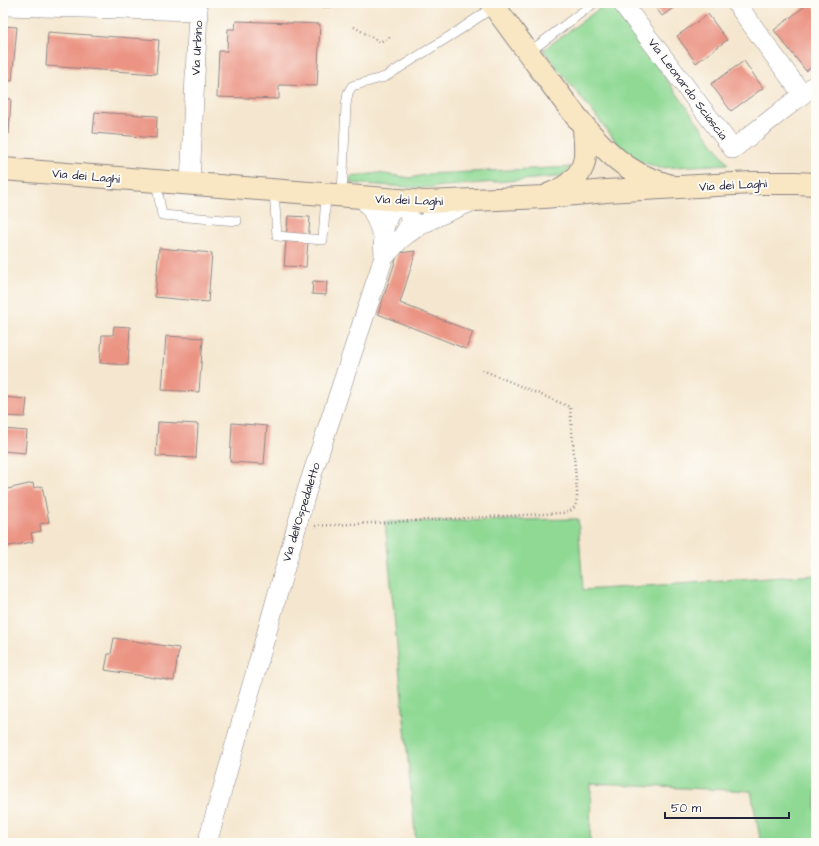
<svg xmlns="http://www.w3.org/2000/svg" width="819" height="846" viewBox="0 0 819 846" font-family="'Architects Daughter',sans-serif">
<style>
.green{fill:#90d994;stroke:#597e68}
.building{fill:#eb9484}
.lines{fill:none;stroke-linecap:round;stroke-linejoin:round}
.lane-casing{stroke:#8c8485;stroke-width:10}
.street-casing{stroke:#8c8485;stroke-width:20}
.secondary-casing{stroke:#8c8485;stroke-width:24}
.path{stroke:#8c8485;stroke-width:2.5;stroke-dasharray:1 3;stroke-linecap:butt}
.lane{stroke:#fff;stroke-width:9}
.street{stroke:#fff;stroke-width:19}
.secondary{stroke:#f9e7c3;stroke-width:22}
.labels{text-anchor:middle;stroke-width:4;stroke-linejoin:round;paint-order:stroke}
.street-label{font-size:12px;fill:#22223b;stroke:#fdfcf7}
</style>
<rect width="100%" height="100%" fill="#fdfcf7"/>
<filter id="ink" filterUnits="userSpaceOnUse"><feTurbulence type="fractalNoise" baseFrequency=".025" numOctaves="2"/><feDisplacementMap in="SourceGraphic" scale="8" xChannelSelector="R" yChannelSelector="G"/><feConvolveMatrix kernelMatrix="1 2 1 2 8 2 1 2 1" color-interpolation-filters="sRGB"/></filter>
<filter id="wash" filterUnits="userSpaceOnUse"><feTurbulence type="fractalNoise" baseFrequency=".012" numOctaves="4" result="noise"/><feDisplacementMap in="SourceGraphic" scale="16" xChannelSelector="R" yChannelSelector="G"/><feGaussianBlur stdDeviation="0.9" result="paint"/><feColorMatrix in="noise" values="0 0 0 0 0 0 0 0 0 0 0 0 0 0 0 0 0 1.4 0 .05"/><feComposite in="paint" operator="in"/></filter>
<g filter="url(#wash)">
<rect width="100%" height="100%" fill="#f5e7cf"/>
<path class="green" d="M607 3H611L728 164 659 168 642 162 623 150 543 50Z
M571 167 566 173 557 177 421 188 350 183 351 177 378 173 410 178 429 174Z
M578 519 583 590 816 575V843H761L751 791 591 784 590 843H416L385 522Z"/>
<g id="blocks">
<path class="building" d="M311 3H337L331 7H314Z
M652 3H680L662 16Z
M809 3H811L816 9V64L806 71 774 30Z
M708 14 727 40 696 63 677 36Z
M236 21 320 24 317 86 279 85V99L217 97 219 51H227L228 29H235Z
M3 26 17 27 12 81 3 80Z
M48 32 159 40 156 74 46 66Z
M744 61 763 88 731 111 711 84Z
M3 98 11 99 9 134H3Z
M95 112 157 116 156 138 93 133Z
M288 216 310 217 306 267 284 266Z
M159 248 212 253 208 302 155 297Z
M416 251 400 303 473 332 466 349 378 314 398 253Z
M313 281 327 282 326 295 312 294Z
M114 326 130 327 128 365 100 363 102 335H113Z
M166 336 203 338 199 392 162 390Z
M3 397 27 399 25 417 3 416Z
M158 422 198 424 196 458 156 456Z
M232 423 267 426 264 464 230 462Z
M3 429 27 431 25 453 3 451Z
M33 483 34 488 42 486 49 522 40 524 41 531 31 533 33 542 3 547V490Z
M114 638 179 648 174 681 105 670 108 654H111Z"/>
</g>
</g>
<g filter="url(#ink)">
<use href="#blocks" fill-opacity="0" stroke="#8c8485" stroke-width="1"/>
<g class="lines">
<g class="lane-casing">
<path id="lane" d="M528 53 594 3
M156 181 162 215 237 221
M274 190 277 236 323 240 326 195
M342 196 346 105 348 93 352 86 385 77 458 31 495 6"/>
</g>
<g class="street-casing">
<path id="street" d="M622 3 733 149 816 84
M736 3 802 94
M3 6 198 11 190 184
M383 236C385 222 389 208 402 200 406 207 410 213 410 221 409 231 391 250 384 257
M401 239C421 222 447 212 471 202
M207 843 210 833 307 490 384 257 383 236 373 212 363 198"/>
</g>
<g class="secondary-casing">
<path id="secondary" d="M492 3C512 31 533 59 553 86 576 117 603 154 637 173 647 178 658 182 668 185
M3 169 425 202 544 197 606 191 752 183H795L816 184
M550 194C568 187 584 175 585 155 586 145 584 136 584 126"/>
</g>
<path class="path" d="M354 27 380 42 392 36
M315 526 562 513C576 511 577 504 577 492L570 407 480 369"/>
<use href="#lane" class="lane"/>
<use href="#street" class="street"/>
<use href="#secondary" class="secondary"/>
</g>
</g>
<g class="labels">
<g class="street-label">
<text transform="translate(197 48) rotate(-87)" y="4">Via Urbino</text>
<text transform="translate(688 89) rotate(53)" y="4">Via Leonardo Sciascia</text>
<text transform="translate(86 176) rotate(5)" y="4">Via dei Laghi</text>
<text transform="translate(733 185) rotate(-3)" y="4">Via dei Laghi</text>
<text transform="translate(409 200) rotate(2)" y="4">Via dei Laghi</text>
<text transform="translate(301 512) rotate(-73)" y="4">Via dell'Ospedaletto</text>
</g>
</g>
<rect width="819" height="846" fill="none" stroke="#fdfcf7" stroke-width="16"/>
<path d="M665 812v6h124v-6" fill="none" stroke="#22223b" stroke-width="2"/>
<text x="671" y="812" font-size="12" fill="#22223b" stroke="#fdfcf7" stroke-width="3" paint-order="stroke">50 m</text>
</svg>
